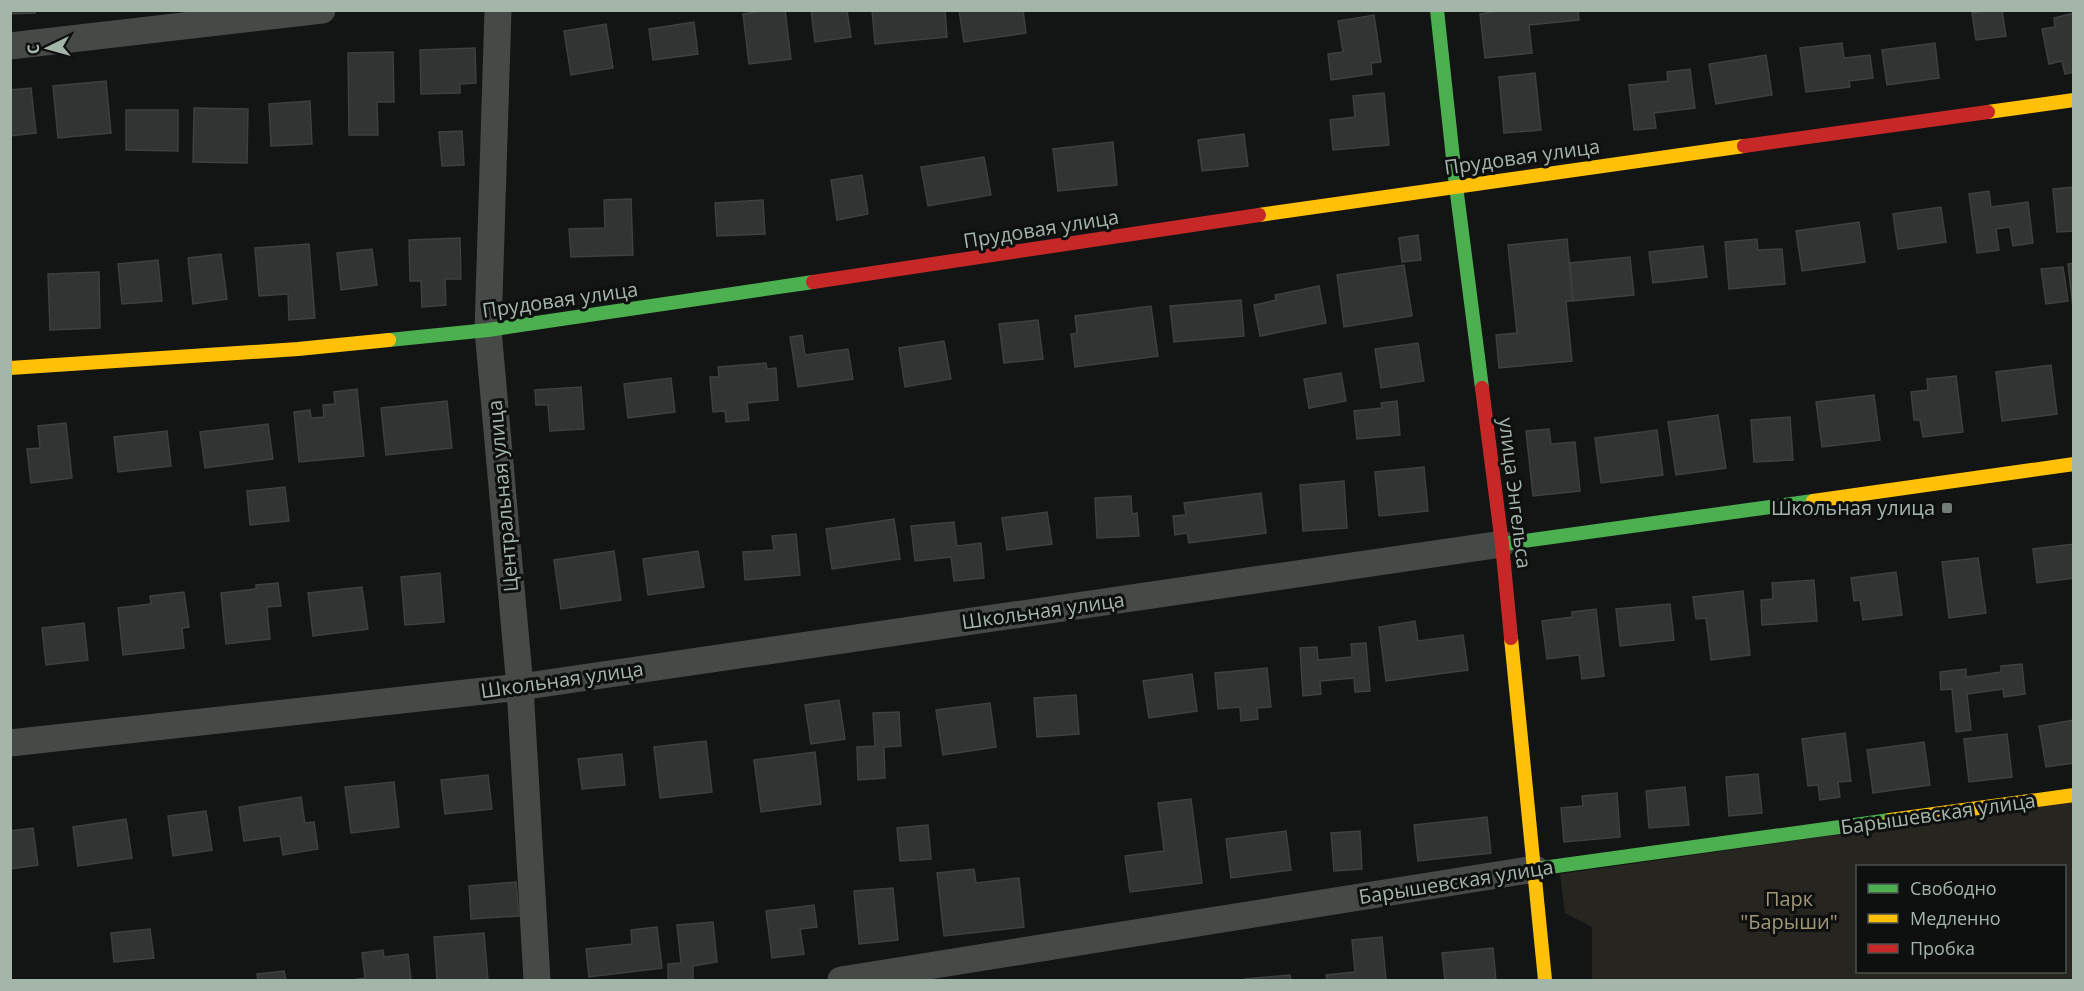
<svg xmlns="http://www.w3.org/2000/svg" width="2084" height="991" viewBox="0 0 2084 991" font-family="'Open Sans',sans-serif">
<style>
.green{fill:#26251f;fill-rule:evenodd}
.building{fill:#323433;stroke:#3c403e;stroke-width:1.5}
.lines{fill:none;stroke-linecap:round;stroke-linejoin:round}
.street{stroke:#454a47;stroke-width:27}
.fast{stroke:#4caf50;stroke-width:14}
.slow{stroke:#ffc107;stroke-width:14}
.jam{stroke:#c62828;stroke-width:14}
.poi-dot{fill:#717d76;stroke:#0e0f0f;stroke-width:2}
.labels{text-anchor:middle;stroke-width:6;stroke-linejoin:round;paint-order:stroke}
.street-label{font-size:20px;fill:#a4b5aa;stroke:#0e0f0f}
.poi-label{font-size:20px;fill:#a4b5aa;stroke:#0e0f0f;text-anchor:end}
.park-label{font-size:20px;fill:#a1967a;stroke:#0e0f0f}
</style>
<rect width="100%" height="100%" fill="#131414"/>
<path class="green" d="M2073 801V980H1592V927L1565 913 1560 874ZM1858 866H2064V972H1858Z"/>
<path class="building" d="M10 10H35V13L10 14Z
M769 10H785L791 59 749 64 743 14Z
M811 10H847L851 37 815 42Z
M872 10H945L947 37 875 44Z
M959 10H1023L1026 33 964 42Z
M1578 10 1579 20 1529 25 1532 53 1485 58 1480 14 1505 10Z
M1992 10H2002L2006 36 1976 40 1972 13Z
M2074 13V72L2065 74 2062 61 2049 64 2042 29 2055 27 2054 18Z
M1374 15 1381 62 1371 63 1372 74 1331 80 1328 54 1343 52 1338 21Z
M694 22 698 54 653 60 649 29Z
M606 24 613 68 571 75 564 31Z
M1842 43 1844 58 1870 55 1873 78 1849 81 1850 87 1806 92 1800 48Z
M1935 43 1939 78 1887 85 1882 50Z
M475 48 476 83 460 84V93L421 94 420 50Z
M393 52 394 102H377L378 135H349L348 53Z
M1766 55 1772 95 1716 104 1709 64Z
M1690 69 1695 108 1654 113 1656 128 1634 130 1629 85 1668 81 1667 72Z
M1535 73 1541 130 1504 133 1499 77Z
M106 81 111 133 58 138 53 86Z
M31 88 36 133 10 136V90Z
M1384 93 1389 145 1333 150 1330 120 1355 117 1353 96Z
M310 101 312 144 271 146 269 104Z
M194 108 248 109 247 163 193 162Z
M126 110H178V151L126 150Z
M462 131 464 165 442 166 439 132Z
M1244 134 1248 166 1202 171 1198 140Z
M1113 142 1117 185 1058 191 1053 149Z
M984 157 991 195 928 206 921 167Z
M862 175 868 214 837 220 831 180Z
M2074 187V231L2057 232 2053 189Z
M1989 191 1991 207 2028 202 2033 243 2013 246 2010 227 1996 229 1999 250 1977 253 1969 194Z
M631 199 633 255 571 257 569 229 605 228 604 200Z
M763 200 765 234 717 236 715 203Z
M1941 207 1946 242 1898 249 1893 214Z
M1859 222 1865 262 1802 271 1796 231Z
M1418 235 1421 260 1402 262 1399 238Z
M460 238 461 279H445L446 305 422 307 421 281H410L409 240Z
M1567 239 1573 301H1566L1572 361 1499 368 1496 335 1517 333 1508 245Z
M1757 239 1758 250 1782 249 1785 284 1729 289 1725 242Z
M309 244 315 318 289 320 288 294 259 296 255 248Z
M1703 246 1707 277 1653 283 1649 252Z
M372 249 377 285 341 290 337 253Z
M221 254 227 299 193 304 188 258Z
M1630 257 1634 295 1573 301 1570 263Z
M158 260 162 301 122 304 118 264Z
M2074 263V308H2073L2068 264Z
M1404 265 1412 316 1344 327 1337 275Z
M2063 267 2068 301 2046 304 2041 269Z
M99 272 100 328 50 330 48 274Z
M1319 286 1326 323 1260 336 1254 305 1276 300 1275 295Z
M1241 300 1244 336 1174 342 1170 306Z
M1151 306 1158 356 1075 367 1071 334 1077 333 1075 316Z
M1038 320 1043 359 1004 363 999 324Z
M802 335 805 355 848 349 853 379 798 387 790 337Z
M944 341 951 379 905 387 899 348Z
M1418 343 1424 381 1381 388 1375 349Z
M766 363 767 369 776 368 778 400 747 403 749 420 726 422 725 411 713 412 710 377H719L718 367Z
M2051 365 2057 414 2002 421 1996 372Z
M1341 373 1346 401 1309 408 1304 379Z
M1956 376 1963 432 1923 437 1920 420H1914L1911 392 1928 390 1927 379Z
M671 378 675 412 628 418 624 384Z
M581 387 584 429 550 431 548 405H536L535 390Z
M357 389 364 456 299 462 294 412 310 410 311 418 324 417 323 405 335 404 334 392Z
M1874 395 1880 440 1822 447 1816 402Z
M447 401 452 448 386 455 381 408Z
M1397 401 1400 435 1357 439 1354 411 1382 408 1381 403Z
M1718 415 1726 468 1676 475 1668 422Z
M1790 417 1793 460 1754 462 1751 420Z
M66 423 72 478 31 483 27 449 40 448 38 426Z
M268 424 273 459 205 468 200 432Z
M1549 429 1551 444 1575 442 1580 491 1533 496 1526 431Z
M1657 430 1663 475 1601 483 1595 438Z
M167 431 171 466 118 472 114 437Z
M1424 467 1428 511 1379 516 1375 472Z
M1344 481 1347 528 1303 531 1300 485Z
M285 487 289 521 250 525 247 491Z
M1261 493 1266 533 1189 543 1187 533 1175 535 1173 516 1186 515 1184 503Z
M1131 496 1132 514 1137 513 1139 536 1097 538 1095 498Z
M1047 512 1052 544 1007 550 1002 518Z
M894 519 900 559 832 569 826 529Z
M954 522 957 546 981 543 984 578 954 581 951 557 915 561 911 526Z
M796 534 800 575 745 580 743 552 774 550 772 536Z
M2074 544V578L2037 583 2033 549Z
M614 551 621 600 561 609 554 560Z
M698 551 704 587 648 595 643 559Z
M1978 558 1986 613 1949 618 1942 562Z
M1896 572 1902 615 1863 620 1860 600 1854 601 1851 578Z
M440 573 444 622 405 625 401 577Z
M1814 580 1817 621 1762 625 1761 600 1773 599 1772 583Z
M278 583 281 606 267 607 270 639 226 644 221 593 256 589V585Z
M362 587 368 629 313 636 308 593Z
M1743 591 1750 655 1711 660 1706 618 1696 619 1693 597Z
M184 592 189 627 182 628 184 648 123 655 118 608 151 604 150 596Z
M1670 604 1674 640 1620 646 1616 609Z
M1596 609 1604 676 1582 679 1579 655 1547 659 1542 621 1572 617V612Z
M1415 621 1418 641 1463 635 1468 670 1386 681 1379 627Z
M84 623 88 660 46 665 42 628Z
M1366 643 1370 691 1355 692 1354 678 1320 681 1321 694 1303 696 1300 648 1317 647 1318 660 1352 657 1351 644Z
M2022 664 2025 694 2004 697 2003 689 1967 694 1971 730 1956 732 1952 689 1941 690 1940 672 1966 669V677L2001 672V666Z
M1267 668 1271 707 1257 708 1258 719 1241 721 1240 707 1218 709 1215 673Z
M1192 674 1197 711 1149 718 1143 681Z
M1076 695 1079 734 1037 737 1034 698Z
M839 700 845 739 811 744 805 705Z
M990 703 996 747 943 755 936 710Z
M899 712 901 746 884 747 885 778 858 780 857 747 875 746 873 713Z
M2074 720V763L2046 767 2039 726Z
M1845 733 1851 781 1838 782 1840 797 1820 800 1818 785 1808 786 1802 739Z
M2007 734 2012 777 1969 782 1964 739Z
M706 741 712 792 660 798 654 747Z
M1924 742 1930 785 1873 793 1867 750Z
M815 752 821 804 761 812 754 760Z
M622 754 625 785 582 789 578 759Z
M1758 774 1762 813 1729 816 1726 777Z
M488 775 492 809 445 814 441 780Z
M394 782 399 827 351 833 345 787Z
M1685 787 1689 825 1649 828 1646 791Z
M1617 793 1620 837 1564 842 1561 808 1583 806 1582 796Z
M301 797 305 823 314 822 318 849 283 855 280 836 244 841 239 807Z
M1191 799 1202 883 1130 892 1125 856 1164 851 1158 803Z
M206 811 212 850 173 856 168 816Z
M1487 817 1491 853 1418 861 1414 825Z
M126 819 132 858 78 866 73 827Z
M928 825 931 859 900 861 897 828Z
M33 828 38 865 10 869V831Z
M1286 831 1291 870 1231 878 1226 839Z
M1360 831 1362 869 1334 871 1331 833Z
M974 869 976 883 1019 878 1024 927 944 936 937 873Z
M516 882 519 916 471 919 469 886Z
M893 888 898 940 859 944 854 891Z
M814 905 817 927 800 929 804 954 772 958 766 911Z
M713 922 717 962 693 966V980H668V964L681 963 677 925Z
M657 927 662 968 589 977 586 949 632 944 631 930Z
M150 929 154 958 114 962 111 933Z
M484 933 488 980H437L434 937Z
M1382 937 1386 980H1327L1326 975 1355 972 1352 940Z
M1493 948 1496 980H1445L1442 953Z
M383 950 384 957 408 954 411 980H352L365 978 362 953Z
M284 971 286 980H258L257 974Z
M1290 975 1291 980H1245V979Z"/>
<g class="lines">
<path class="street" d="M498 10 488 330 520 687 537 980
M10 46 322 10
M10 743 520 687 1502 544
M841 980 1535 869"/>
<path class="fast" d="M1437 10 1456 186 1482 388
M389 340 488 330 813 282
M1502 544 1813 501
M1535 869 1890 820"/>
<path class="slow" d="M1988 112 2074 100
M1259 215 1744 146
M10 368 298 349 389 340
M1813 501 2074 464
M1511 638 1545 980
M1890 820 2074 795"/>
<path class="jam" d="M1744 146 1988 112
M813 282 1259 215
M1482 388 1502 544 1511 638"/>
</g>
<rect class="poi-dot" x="1941" y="502" width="12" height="12" rx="3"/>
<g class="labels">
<g class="street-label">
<text transform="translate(1522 157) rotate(-8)" y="7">Прудовая улица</text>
<text transform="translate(1041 229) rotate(-9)" y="7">Прудовая улица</text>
<text transform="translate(560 300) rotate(-8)" y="7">Прудовая улица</text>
<text transform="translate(1515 493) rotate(83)" y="7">улица Энгельса</text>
<text transform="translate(503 496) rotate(-95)" y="7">Центральная улица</text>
<text transform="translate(1043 611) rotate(-8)" y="7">Школьная улица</text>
<text transform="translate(562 680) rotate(-8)" y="7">Школьная улица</text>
<text transform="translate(1938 814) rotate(-8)" y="7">Барышевская улица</text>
<text transform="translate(1456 882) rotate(-9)" y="7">Барышевская улица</text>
</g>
<g class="poi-label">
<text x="1935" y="515">Школьная улица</text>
</g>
<g class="park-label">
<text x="1789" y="906">Парк<tspan x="1789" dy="23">"Барыши"</tspan></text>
</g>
</g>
<rect width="2084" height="991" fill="none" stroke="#a4b5aa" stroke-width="24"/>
<rect x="1856" y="865" width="210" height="108" fill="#0e0f0f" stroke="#4a514d" stroke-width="1.5"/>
<rect x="1868" y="884" width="30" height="9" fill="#4caf50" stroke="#4a514d" stroke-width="1.5"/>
<text x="1910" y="895" font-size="18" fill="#a4b5aa">Свободно</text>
<rect x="1868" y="914" width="30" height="9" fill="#ffc107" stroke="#4a514d" stroke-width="1.5"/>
<text x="1910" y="925" font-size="18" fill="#a4b5aa">Медленно</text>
<rect x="1868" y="944" width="30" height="9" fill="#c62828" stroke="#4a514d" stroke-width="1.5"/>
<text x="1910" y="955" font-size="18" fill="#a4b5aa">Пробка</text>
<g transform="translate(48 48) rotate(265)" stroke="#0e0f0f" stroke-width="4.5" paint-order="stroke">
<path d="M0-4.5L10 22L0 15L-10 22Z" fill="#a4b5aa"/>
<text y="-9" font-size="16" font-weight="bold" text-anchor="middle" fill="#a4b5aa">С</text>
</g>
</svg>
